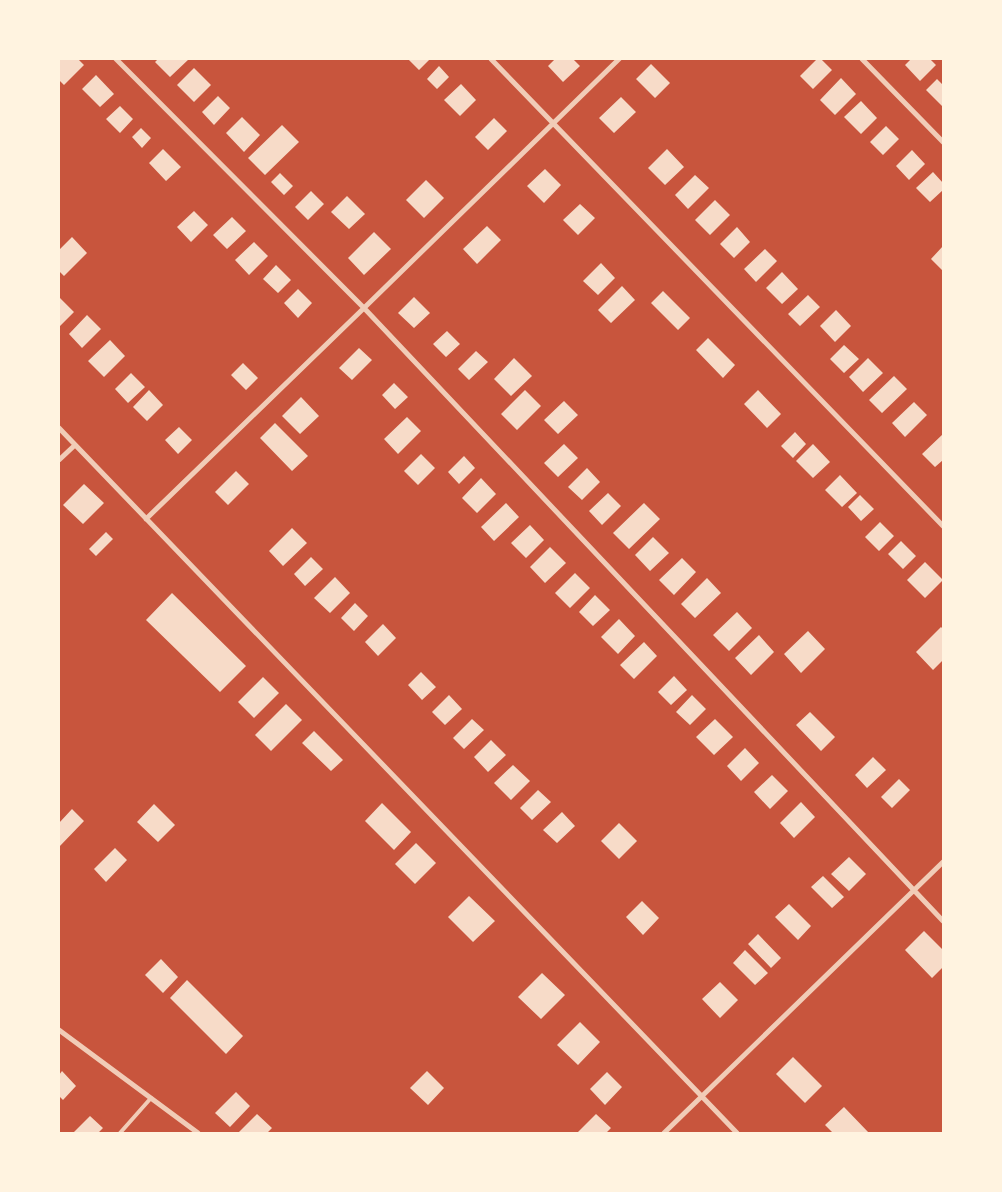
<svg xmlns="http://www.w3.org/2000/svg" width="1002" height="1192" viewBox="0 0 1002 1192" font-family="'Work Sans',sans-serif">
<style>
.building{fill:#f7dbc8}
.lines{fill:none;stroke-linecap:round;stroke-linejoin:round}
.service{stroke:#f1ccb7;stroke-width:4}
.minor{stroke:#f1ccb7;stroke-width:5}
</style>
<rect width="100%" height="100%" fill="#c8553d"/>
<path class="building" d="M61 59H78L84 65 64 85 59 80V61Z
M158 59H189L170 77 155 62Z
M408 59H430L419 70Z
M555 59H573L580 66 563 82 548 66Z
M817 59H821L832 70 813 89 800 76Z
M911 59H930L936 65 920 81 905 65Z
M651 64 670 83 655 98 636 79Z
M439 66 449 77 437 89 427 79Z
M194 68 211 85 194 102 177 85Z
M96 75 114 94 100 107 82 89Z
M841 78 856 94 835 115 820 100Z
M937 79 943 85V105L942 106 926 90Z
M461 84 476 100 460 116 444 100Z
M218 96 230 108 214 125 202 112Z
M621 97 636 112 614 133 599 118Z
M861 101 877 118 861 134 844 117Z
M120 106 133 119 120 133 106 119Z
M242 117 260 135 244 152 226 133Z
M494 118 507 131 488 150 475 137Z
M282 125 299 142 265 175 248 158Z
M886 126 899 139 883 155 870 142Z
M141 128 151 138 142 148 132 137Z
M163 149 181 167 166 181 149 163Z
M667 149 684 167 665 185 648 168Z
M912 150 925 164 909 180 896 166Z
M545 169 561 185 544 203 527 186Z
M933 172 943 183V190L930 202 916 188Z
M280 173 293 186 284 195 271 182Z
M695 175 709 188 688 209 675 195Z
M426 180 444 198 424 218 406 200Z
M311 191 324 204 308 220 295 207Z
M347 196 365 214 349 229 331 212Z
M715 200 730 215 710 235 695 220Z
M580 204 595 218 578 235 563 220Z
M194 211 208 225 191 242 177 227Z
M232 217 246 231 227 249 213 235Z
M487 226 501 240 477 264 463 249Z
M737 227 750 242 734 258 720 244Z
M374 232 391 249 364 275 348 258Z
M72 237 87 253 64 276 59 271V250Z
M254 242 268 256 249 275 235 260Z
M943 246V271L931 259Z
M765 249 777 261 756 282 744 269Z
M601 263 615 278 598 295 583 281Z
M276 265 291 280 278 293 263 279Z
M782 272 798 289 782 304 766 288Z
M622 286 635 300 611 323 598 310Z
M298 289 312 303 298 318 284 303Z
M663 291 690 318 678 330 651 303Z
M808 295 820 307 800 326 788 314Z
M414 297 430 313 414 328 398 313Z
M60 298 74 312 60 326 59 324V299Z
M836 310 851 326 835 342 820 326Z
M87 315 101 329 82 348 69 334Z
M447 331 460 344 446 357 433 344Z
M708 338 735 365 723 378 696 350Z
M110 340 125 356 104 377 88 361Z
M844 345 859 359 844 373 830 359Z
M359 348 372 360 352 380 339 368Z
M476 351 488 362 469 380 458 369Z
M514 358 532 376 511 396 494 379Z
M868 358 883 373 863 392 849 377Z
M243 363 258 378 246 390 231 375Z
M131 373 145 387 128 403 115 389Z
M894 376 907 389 882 413 869 400Z
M394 383 408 397 395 409 382 395Z
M149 390 163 405 147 421 133 407Z
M525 390 541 406 517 430 501 414Z
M758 390 781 414 767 428 744 404Z
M301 397 319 416 300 434 282 416Z
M564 401 578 415 558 434 544 420Z
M914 402 927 415 905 437 892 423Z
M407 417 421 431 398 454 384 439Z
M275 423 308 456 292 471 260 438Z
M179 427 192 440 178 454 165 440Z
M795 432 806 444 793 458 781 446Z
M943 434V460L935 467 922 454Z
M564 444 578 458 558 477 544 463Z
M813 444 830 462 813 478 796 461Z
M421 454 435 468 418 485 404 471Z
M464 456 475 468 459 484 448 472Z
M587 468 600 482 582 500 568 487Z
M236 471 249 484 228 505 215 492Z
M840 475 857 493 842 507 825 490Z
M481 478 496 494 477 513 462 498Z
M84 484 104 503 83 524 63 505Z
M608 493 621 506 602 525 589 511Z
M860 495 874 509 861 521 848 507Z
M506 503 519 517 494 541 481 527Z
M644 503 660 519 629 549 613 533Z
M880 522 894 536 879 551 865 537Z
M530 525 544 540 526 558 511 543Z
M292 528 307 543 283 566 269 551Z
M106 532 113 539 96 556 89 549Z
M653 537 669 553 650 571 635 555Z
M901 541 916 556 903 569 888 554Z
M550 547 566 563 545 583 530 567Z
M311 557 323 569 305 586 294 574Z
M682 558 696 572 674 595 659 580Z
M925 562 943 580 925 598 907 580Z
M575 573 590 588 570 608 555 593Z
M335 577 350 593 330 613 314 598Z
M707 578 721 593 695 618 681 604Z
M172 593 246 666 220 692 146 620Z
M595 595 610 610 593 626 579 612Z
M355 603 368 616 354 631 341 618Z
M737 612 752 628 729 651 713 635Z
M619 619 635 636 618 654 601 637Z
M383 624 396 638 378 656 365 642Z
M941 627 943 629V660L933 670 916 652Z
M808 631 825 649 801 673 784 654Z
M759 635 774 652 751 675 735 658Z
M644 642 657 656 634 679 620 665Z
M421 672 436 687 422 700 408 685Z
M674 676 687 690 671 705 658 692Z
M263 677 279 693 254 718 238 702Z
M449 695 462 709 445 725 432 712Z
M692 695 706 709 690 725 676 712Z
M286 704 302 720 271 751 255 735Z
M810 712 835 737 821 751 796 725Z
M472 719 484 730 464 749 453 738Z
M715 719 733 737 714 755 696 737Z
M314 731 343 760 331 771 302 743Z
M491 740 506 755 488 772 474 757Z
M745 748 759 763 741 781 727 766Z
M873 757 886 770 867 788 855 775Z
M513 765 530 781 511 800 494 783Z
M772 775 788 791 770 809 754 792Z
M899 779 910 790 892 808 881 797Z
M538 790 551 802 532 820 520 808Z
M801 802 815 817 794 838 780 823Z
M382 803 411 832 394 850 365 821Z
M154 804 175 825 158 842 137 822Z
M72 809 84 821 59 847V823Z
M562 812 575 826 557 843 543 830Z
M619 823 637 841 619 859 601 841Z
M416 843 436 863 415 884 395 864Z
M115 848 127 860 106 882 94 869Z
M849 857 866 874 849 891 831 874Z
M823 876 844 897 832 908 811 887Z
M469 896 495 921 473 942 448 917Z
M642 901 659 918 643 935 626 917Z
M789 904 811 926 798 940 775 917Z
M924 931 943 950V967L932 978 905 950Z
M758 934 781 958 771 968 748 944Z
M745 950 768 973 755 985 733 963Z
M161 959 178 977 163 993 145 975Z
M542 973 565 995 541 1019 518 997Z
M187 980 243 1036 226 1054 170 998Z
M720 982 738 1000 720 1018 702 999Z
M580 1022 600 1042 578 1065 557 1045Z
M793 1057 822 1086 805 1103 776 1074Z
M62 1071 76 1086 63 1100 59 1096V1075Z
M427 1071 444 1088 428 1105 410 1088Z
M607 1072 622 1087 605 1105 590 1089Z
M236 1092 250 1106 230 1127 215 1113Z
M844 1107 869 1133H833L825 1125Z
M257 1114 272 1128 267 1133H238Z
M596 1114 611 1128 606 1133H577Z
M90 1116 103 1128 98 1133H73Z"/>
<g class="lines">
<path class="service" d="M120 1133 151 1098"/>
<path class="minor" d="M116 59 364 308 943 921
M491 59 943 526
M862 59 943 142
M59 428 737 1133
M59 460 75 445
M146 519 364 308 619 59
M59 1030 198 1133
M664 1133 943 862"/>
</g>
<rect width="1002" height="1192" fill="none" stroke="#fff3e0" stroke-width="120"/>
</svg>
